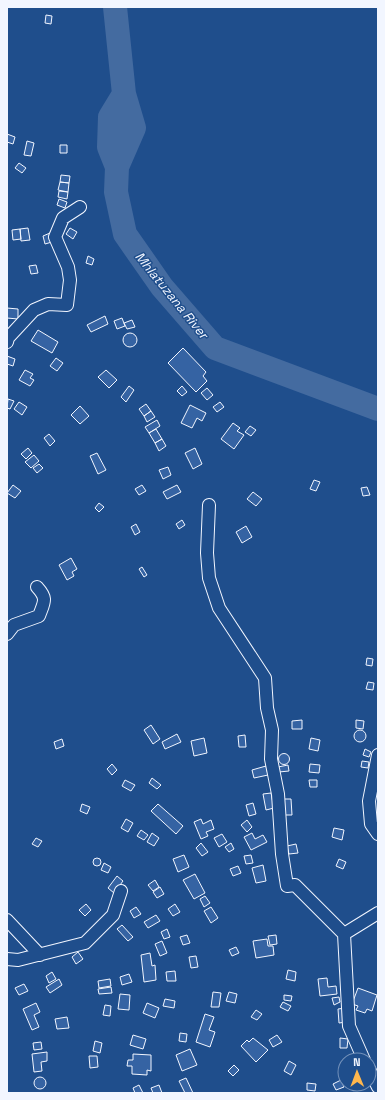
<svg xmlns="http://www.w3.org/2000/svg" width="385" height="1100" viewBox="0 0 385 1100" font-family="'Space Grotesk',sans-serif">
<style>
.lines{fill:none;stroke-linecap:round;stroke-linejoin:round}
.river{stroke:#446ba0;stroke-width:24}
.building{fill:#3563a3;stroke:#f2f6ff}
.street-casing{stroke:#f2f6ff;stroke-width:14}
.street{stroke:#1f4e8c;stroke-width:12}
.labels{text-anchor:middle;stroke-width:3;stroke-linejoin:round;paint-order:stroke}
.water-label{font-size:13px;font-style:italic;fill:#f2f6ff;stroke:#1f4e8c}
</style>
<rect width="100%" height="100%" fill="#1f4e8c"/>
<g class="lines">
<path class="river" d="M115 7 124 94 134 128 117 167 116 192 125 234 162 287 215 348 378 409
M117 167 109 147 110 117 124 94"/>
</g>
<path class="building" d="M46 15 52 16 51 24 45 23Z
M7 134 15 137 13 144 7 142Z
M27 141 34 143 31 156 24 155Z
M60 145H67V153H60Z
M19 163 26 168 22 173 15 168Z
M61 175 70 176 69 183 60 182Z
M60 182 69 183 68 192 58 190Z
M59 191 68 192 67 199 58 197Z
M59 199 67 202 65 208 57 205Z
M28 228 30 240 21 241 20 229Z
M70 228 77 232 73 239 66 234Z
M20 229 21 239 13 240 12 230Z
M50 233 52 242 45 244 43 236Z
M88 256 94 259 92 265 86 263Z
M36 265 38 273 31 274 29 266Z
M7 308 18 309V319L7 318Z
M105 316 108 324 91 332 87 325Z
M122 318 125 326 117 329 114 321Z
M132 320 135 327 127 329 124 323Z
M38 330 58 342 52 353 31 341Z
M123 340a7 7 0 1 1 14 0a7 7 0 1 1-14 0Z
M183 348 206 372 203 376 207 381 196 392 168 363Z
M7 356 15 359 13 366 7 364Z
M56 358 63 363 57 371 50 366Z
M25 370 33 374 30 378 34 380 30 386 19 380Z
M106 370 117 380 109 388 98 377Z
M129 386 134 390 126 402 121 397Z
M182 386 187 392 182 396 177 391Z
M207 388 213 395 207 400 201 393Z
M8 399 14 401 10 409 7 408Z
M19 402 27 407 22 415 14 409Z
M220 402 224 407 217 412 213 407Z
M146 404 151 411 144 416 139 409Z
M190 405 206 413 202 421 197 418 192 428 181 423Z
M80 406 89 416 80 424 71 415Z
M151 411 155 417 147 422 144 416Z
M157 420 160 426 149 433 145 427Z
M233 423 240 428 237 431 244 435 234 449 221 439Z
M250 426 256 430 251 436 245 432Z
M156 429 162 439 155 443 149 433Z
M49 434 55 441 50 446 44 438Z
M162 439 166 446 159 451 155 443Z
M28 448 32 453 26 459 21 454Z
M195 448 202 464 193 469 185 453Z
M97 453 106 470 98 474 90 456Z
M34 455 39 461 31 468 25 462Z
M39 464 43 468 37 473 33 468Z
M168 467 171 475 163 479 159 470Z
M314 480 320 482 316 491 310 489Z
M13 485 21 491 15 498 7 493Z
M142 485 146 491 139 495 135 489Z
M177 485 181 492 167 499 163 492Z
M367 487 370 495 363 496 361 488Z
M253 492 262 499 256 506 247 499Z
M99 503 104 507 99 512 95 508Z
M182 520 185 525 179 529 176 524Z
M136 524 140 532 135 535 131 527Z
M246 526 252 537 242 543 236 532Z
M71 558 77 569 72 572 74 576 67 580 59 565Z
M142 567 147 575 144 577 139 569Z
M367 658 373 659 372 666 366 665Z
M368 682 374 683 373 690 366 689Z
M302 720V729H292V721Z
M356 720 364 721 363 729 356 728Z
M151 725 160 739 153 744 144 730Z
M354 736a6 6 0 1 1 12 0a6 6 0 1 1-12 0Z
M177 734 181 742 165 749 162 742Z
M245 735 246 747H239L238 736Z
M204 738 207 753 194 756 191 741Z
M311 738 320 740 318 751 309 749Z
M62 739 64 746 56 749 54 742Z
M365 749 371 752 369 757 363 755Z
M278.5 759a5.5 5.5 0 1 1 11 0a5.5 5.5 0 1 1-11 0Z
M362 761 369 762 368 768 361 767Z
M112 764 117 770 112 775 107 769Z
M310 764 320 765 319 773 309 772Z
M288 765 289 771 279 772 278 767Z
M266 766 268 775 254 778 252 770Z
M152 778 161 785 157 789 149 783Z
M125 780 135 785 131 791 122 786Z
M309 780H317V787H310Z
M271 793 274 808 266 810 263 794Z
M283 799H291L292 815H284Z
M253 803 256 814 249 816 246 805Z
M82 804 90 807 87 814 80 811Z
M158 804 183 826 176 834 151 811Z
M126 819 133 823 128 832 121 828Z
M201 819 203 824 211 820 214 829 206 832 208 836 201 839 194 822Z
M247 820 252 827 247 832 241 825Z
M334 828 344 830 342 840 332 837Z
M141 830 148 835 144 840 137 836Z
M152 833 159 838 154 846 147 842Z
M252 833 255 839 263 835 267 842 251 850 244 837Z
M222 834 227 842 219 847 214 838Z
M36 838 42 841 38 847 32 844Z
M201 843 208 852 202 856 196 848Z
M231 843 234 849 229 852 225 847Z
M296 844 298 853 289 854 287 846Z
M184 855 189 867 178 872 173 859Z
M251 855 253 863 246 864 244 856Z
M93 862a4 4 0 1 1 8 0a4 4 0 1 1-8 0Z
M339 859 346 862 343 869 336 866Z
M104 863 111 867 108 873 101 870Z
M263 865 266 881 256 883 252 868Z
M238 866 241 873 233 876 230 869Z
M195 874 205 893 194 899 183 880Z
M117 876 123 881 114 893 108 888Z
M155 880 159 887 153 891 148 885Z
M160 887 164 894 157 898 153 892Z
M205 896 210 903 204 907 200 899Z
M86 904 91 910 85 916 79 910Z
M175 904 180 912 173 916 168 909Z
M136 907 141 914 134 918 130 911Z
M211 907 218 918 211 923 204 911Z
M156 915 160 921 148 928 144 922Z
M122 925 133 937 128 941 117 929Z
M167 929 170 937 164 939 161 932Z
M187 935 190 943 183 945 180 937Z
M276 935 277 944 270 945 268 936Z
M267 939 268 946H273L274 955 256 958 253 941Z
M162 941 167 953 160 956 155 944Z
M236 947 239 953 232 956 229 950Z
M78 952 83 959 76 964 72 957Z
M150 953 152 966 155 965 156 980 144 982 141 955Z
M196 956 198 967 191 968 189 957Z
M288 970 296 972 295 981 286 979Z
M175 971 176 981H167L166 972Z
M52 972 56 979 49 983 46 976Z
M129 974 132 982 122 985 120 977Z
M327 978 328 987 336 986 337 994 320 996 318 979Z
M59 979 62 985 50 993 46 987Z
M110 979 111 986 99 988 98 981Z
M24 984 28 991 19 995 15 988Z
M111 987 112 993 99 994 98 989Z
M358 988 377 995 372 1011 367 1009 365 1013 356 1010 358 1006 352 1004Z
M213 992 221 993 219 1007H211Z
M229 992 237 994 235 1003 226 1001Z
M120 994 130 995 129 1010 118 1009Z
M284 995 292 996 291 1001 284 1000Z
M339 997 340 1002 334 1005 332 998Z
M165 999 175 1001 174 1008 163 1006Z
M283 1002 291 1006 288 1011 280 1007Z
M36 1003 40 1012 34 1015 39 1027 32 1030 23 1009Z
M147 1003 159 1008 155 1018 143 1013Z
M105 1005 111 1006 110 1016 103 1015Z
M345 1008 346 1022 339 1023 338 1009Z
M256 1010 262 1014 257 1020 251 1017Z
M205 1014 214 1017 209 1030 215 1032 210 1047 196 1042Z
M67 1017 69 1028 57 1029 55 1019Z
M180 1033 187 1034 186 1042 179 1041Z
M133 1035 146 1039 143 1049 130 1045Z
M277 1035 282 1042 273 1047 269 1040Z
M253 1038 268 1050 256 1062 241 1046 247 1040 249 1042Z
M340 1038 348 1039 347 1048H340Z
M95 1041 102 1043 100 1053 93 1051Z
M41 1042 42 1049 34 1050 33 1043Z
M190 1049 197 1065 182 1071 176 1055Z
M47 1052V1061L41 1062 42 1071 34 1072 32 1054Z
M133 1054 151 1055V1071L147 1070V1075L132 1074V1066H127L128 1060H133Z
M89 1056H97L98 1067 90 1068Z
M289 1061 296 1065 291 1075 284 1071Z
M234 1065 239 1070 233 1076 228 1071Z
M34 1083a6 6 0 1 1 12 0a6 6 0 1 1-12 0Z
M186 1078 193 1093H185L179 1081Z
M341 1080 344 1087 336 1090 333 1084Z
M307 1083 316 1084 315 1091 307 1090Z
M139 1085 143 1093H135L133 1088Z
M159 1085 162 1093H153L151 1088Z"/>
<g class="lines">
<g class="street-casing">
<path id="street" d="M7 342 8 338 34 310 48 304 67 305 70 280 68 267 55 237 63 218 80 207
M209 505 207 553 209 578 219 608 265 678 267 708 272 730 271 759 278 794 282 854 287 886 295 885 344 934 349 1026 364 1060
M7 634 14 625 39 616C44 602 48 599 37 587
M378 755 369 801 371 824 378 834
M7 920 40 955
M344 934 378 913
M7 959 18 960 85 943 113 915 121 891
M369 1069 378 1087"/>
</g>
<use href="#street" class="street"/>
</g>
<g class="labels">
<g class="water-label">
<text transform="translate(172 295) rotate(51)" y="5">Mhlatuzana River</text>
</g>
</g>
<rect width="385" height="1100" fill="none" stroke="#f2f6ff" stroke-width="16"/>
<g transform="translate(357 1072) rotate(359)"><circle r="19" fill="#1f4e8c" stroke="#7391ba"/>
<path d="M0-3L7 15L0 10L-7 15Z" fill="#ffb74d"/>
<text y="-6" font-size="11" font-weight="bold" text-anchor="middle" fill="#f2f6ff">N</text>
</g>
</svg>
